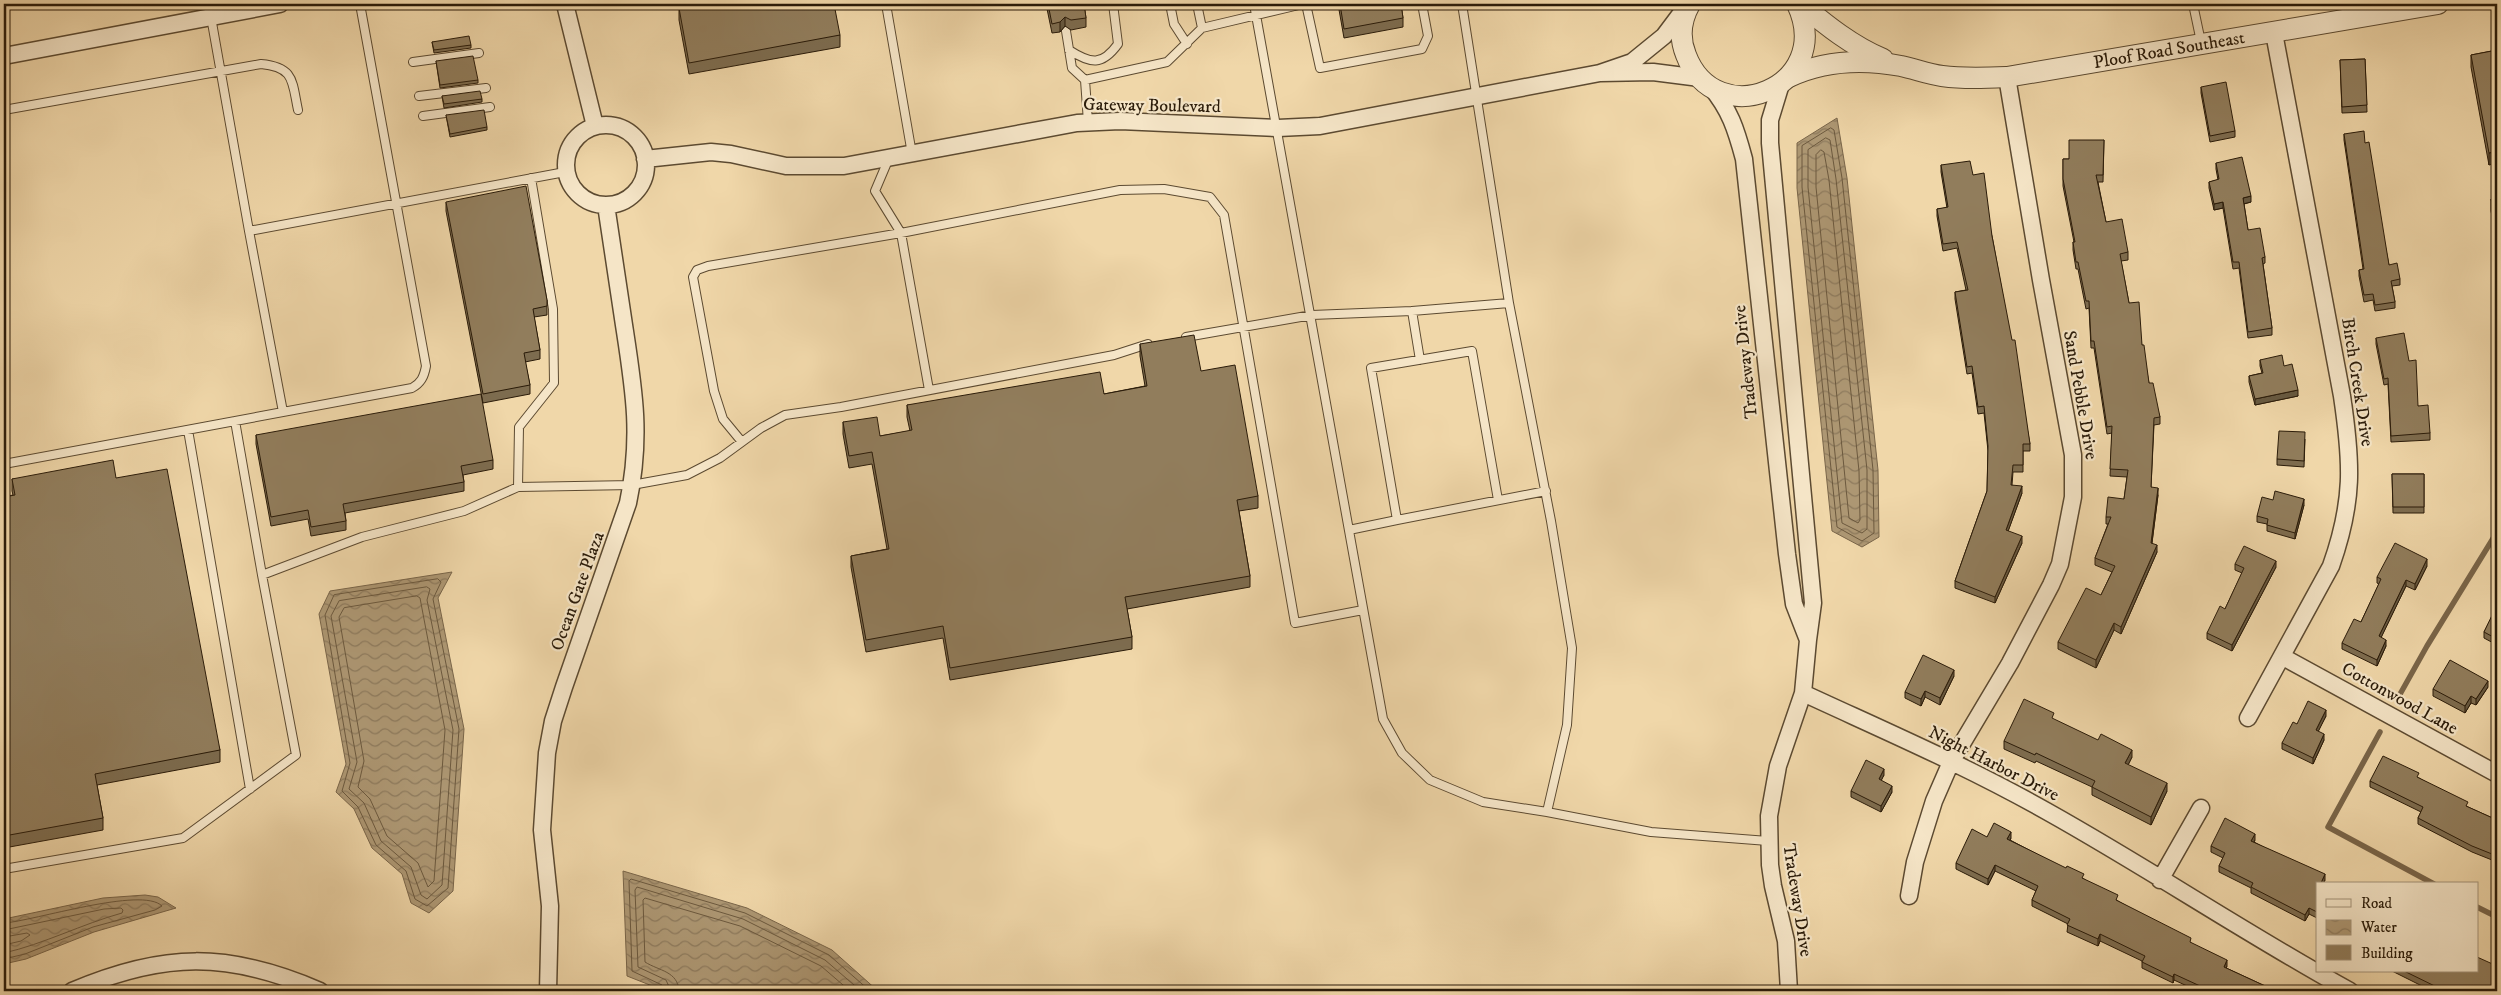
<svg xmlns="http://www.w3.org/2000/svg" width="2501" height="995" viewBox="0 0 2501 995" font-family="'IM FELL DW Pica',serif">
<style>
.water{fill:url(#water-waves);stroke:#796549}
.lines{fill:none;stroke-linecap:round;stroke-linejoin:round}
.shore{stroke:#6c593e;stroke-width:1}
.stream{stroke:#796549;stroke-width:5.5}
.service-casing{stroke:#5c4a31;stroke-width:10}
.minor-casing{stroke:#5c4a31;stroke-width:19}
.tertiary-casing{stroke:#5c4a31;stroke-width:22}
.service{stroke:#f5e5c7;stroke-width:8}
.minor{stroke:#f5e5c7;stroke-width:16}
.tertiary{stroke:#f5e5c7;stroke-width:20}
.wall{fill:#7d6c4f;stroke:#2a1b09}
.shaded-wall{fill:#665840;stroke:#2a1b09}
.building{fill:#917d5c;stroke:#2a1b09}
.labels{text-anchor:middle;stroke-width:4.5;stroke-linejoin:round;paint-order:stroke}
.street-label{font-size:18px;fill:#2a1b09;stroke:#f5e5c7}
</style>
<defs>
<pattern id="water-waves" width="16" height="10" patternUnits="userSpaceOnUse" patternTransform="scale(1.25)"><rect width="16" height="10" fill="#ad9773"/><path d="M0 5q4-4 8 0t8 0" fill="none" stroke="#8d7a5d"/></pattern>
</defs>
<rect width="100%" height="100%" fill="#f0d7a9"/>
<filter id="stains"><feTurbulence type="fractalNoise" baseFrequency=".004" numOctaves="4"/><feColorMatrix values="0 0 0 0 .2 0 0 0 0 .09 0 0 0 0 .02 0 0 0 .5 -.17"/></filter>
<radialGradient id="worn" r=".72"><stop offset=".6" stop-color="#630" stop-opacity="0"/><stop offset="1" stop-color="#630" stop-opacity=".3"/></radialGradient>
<path class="water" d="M1837 118 1847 178 1878 470 1879 537 1862 547 1832 531 1797 188V143Z
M452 572 438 598 464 729 453 891 429 913 411 903 402 874 372 848 354 809 336 792 346 764 319 614 330 591Z
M623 871 747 908 832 950 878 991H665L627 976Z
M145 895 158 897 176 908 94 932 26 959 4 964V919L103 898Z"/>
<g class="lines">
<path class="shore" d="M1831 128 1834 130 1842 178 1873 470 1874 533 1862 541 1837 527 1802 187V146Z
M1826 138 1830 140 1836 179 1867 470V529L1862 533 1842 523 1808 187V150Z
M1821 150 1824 152 1829 180 1859 471 1860 520 1858 523 1849 518 1816 187V155Z
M438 579 441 582 433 599 459 729 448 888 427 906 415 899 406 871 376 845 358 807 342 791 350 763 325 615 334 595Z
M427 587 430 589 427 600 453 730 442 885 427 899 421 895 411 867 381 841 364 803 349 789 357 762 331 616 339 601Z
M417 596 420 598 445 730 434 881 428 887 418 863 387 836 370 799 358 787 364 761 339 617 344 608Z
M4 923C34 921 142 886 162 906L155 910 93 927 25 954 4 959
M4 930 104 909 121 908 123 910 122 913C82 924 44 944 4 953
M4 937 27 933 30 935 21 941 4 945
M665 991 662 985 632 971 629 881 631 879 745 913 829 955 870 991
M671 991 666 980 638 967 635 890 637 887 743 919 825 960 861 991
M679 991C678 971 659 971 645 962L643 900 645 898 740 926 821 966 850 991"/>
<path class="stream" d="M2399 696 2427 646 2497 532
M2380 732 2328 827 2434 884
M2477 907 2497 917"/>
<g class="service-casing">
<path id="service" d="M886 4 912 154
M1170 4 1174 24 1187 44
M1197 4 1202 28
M1254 4 1383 719 1402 753 1430 780 1483 802 1547 812 1651 832 1768 841
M1306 4 1320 68 1422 49 1428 36 1422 4
M1462 4 1509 303
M2193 4 2201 42
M211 17 249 231 283 412
M1066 31 1072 68 1085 80 1088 122
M1069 50C1091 64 1102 66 1118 44L1113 4
M413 62 479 53
M1085 80 1167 62 1202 28 1303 4
M419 96 486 88
M4 110 261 64C295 67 292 82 298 110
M423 116 490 107
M889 158 875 191 901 233 929 390
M249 231 565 172
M1412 311 1420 360
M1186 337 1312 315 1412 311 1509 303 1551 521 1572 648 1567 725 1547 812
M235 421 262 575 362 537 464 511 518 487 519 427 554 383 553 309 531 178
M188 430 250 789
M742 442 723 419 714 391 693 277 697 270 708 266 901 233 1120 190 1164 189 1210 197 1224 215 1295 623 1363 610
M4 464 412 388C421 383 424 377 426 366L360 4
M518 487 632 485 687 475 720 458 761 428 785 415 841 407 1114 355 1148 344
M1397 520 1546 491
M1349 530 1397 520 1371 368 1472 351 1498 500
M4 869 183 838 296 755 262 575"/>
</g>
<g class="minor-casing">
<path id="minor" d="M565 4 595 126
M1685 8 1664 36 1632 62 1600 73 1653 72 1700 78
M4 56 280 4
M1710 86C1730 110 1736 129 1744 159L1787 554 1794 604 1808 640 1813 603 1770 143V120L1781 84
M566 165a40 40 0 1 1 80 0a40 40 0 1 1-80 0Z
M645 159 711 152 731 154 786 166H844L1077 123 1120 121 1278 128 1320 126 1600 73
M2283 657 2497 774
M1803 693C1885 731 1969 767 2048 812 2150 869 2248 935 2350 991
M2248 718 2331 566C2354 501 2352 463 2342 396L2274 33
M2160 880 2201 808
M1909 896 1915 862 1934 801 1951 762 2010 663 2051 585 2060 564 2073 497V455L2041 280 2007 77
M72 991C163 952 228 951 320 991
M548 991 550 906 542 830 547 753 553 721 564 687 628 503C642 437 634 390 624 325 618 285 612 245 606 205
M1789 991 1786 941 1773 886 1770 865 1769 816 1778 766 1803 693 1808 640"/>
</g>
<g class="tertiary-casing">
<g id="tertiary">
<path d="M1690 4C1681 20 1679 38 1686 55 1716 135 1836 87 1797 4"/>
<path d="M1801 4C1826 25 1852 46 1883 59"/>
<path id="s1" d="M1789 77C1825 60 1863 59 1901 66 1915 69 1928 74 1942 76 1964 79 1985 78 2007 77L2438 4"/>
</g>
</g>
<use href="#service" class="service"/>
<use href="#minor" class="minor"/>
<use href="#tertiary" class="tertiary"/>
</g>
<path class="wall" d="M1046 4H1084L1086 18V27L1071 30 1065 26 1060 32 1052 33Z
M1338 4H1401L1403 18V27L1344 38Z
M679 8 840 35V47L689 74 679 20Z
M432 42 471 45V48L434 53Z
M2497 50 2489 165 2471 67V55Z
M2365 59 2367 112 2342 113 2340 60Z
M436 61 478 80V83L440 88Z
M2201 87 2235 131V137L2210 142 2201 93Z
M442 96 482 99V102L444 108Z
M446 115 487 127V130L450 137Z
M2344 134 2365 143 2389 265 2400 279V285L2392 286 2395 302V308L2375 311 2373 300 2364 302 2359 276V270L2363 269 2344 140Z
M2104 140 2103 182H2098L2106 222 2128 252V260L2121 261 2129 303 2142 345 2149 383 2160 417V424L2154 425 2151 487 2158 495 2152 543 2157 552 2121 634 2114 630 2096 668 2058 649V642L2101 595 2112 572 2095 565V558L2108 524H2106V517L2124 499 2127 477 2110 476 2112 433 2107 434 2094 348H2091L2089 308 2086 309 2078 269H2076L2073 250V242H2074L2063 186V159H2069Z
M2216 163 2251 202 2244 204 2248 230 2265 257V263L2263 264 2272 328V335L2248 338 2239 268 2233 269 2223 208 2214 210 2209 188V182L2218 180 2216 169Z
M1941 165 1973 175 1992 236 2030 444V451H2023V472H2013L2012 485 2022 493 2008 531 2022 543 1995 603 1955 588V581L1987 491 1988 451 1984 413 1978 414 1972 373 1967 374 1955 299V292L1966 290 1957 248 1943 251 1937 216V209L1947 208 1941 172Z
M2497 198V243L2491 211V199Z
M446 202 547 300V315L534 317 540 350V359L525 362 530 385V394L483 403 446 211Z
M2376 338 2418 406 2430 433V440L2391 442 2388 384 2384 385 2376 344Z
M1140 344 1201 371 1258 496V508L1239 511 1250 576V587L1127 609 1132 637V649L950 680 943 638 866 652 851 567V556L887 549 872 464 849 468 843 434V422L880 436 910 431 907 417V405L1104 394 1145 386 1140 356Z
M2260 360 2284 366 2298 396 2255 405 2249 382V376L2262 373 2260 366Z
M256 435 493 460V469L463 475 464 482V491L345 513 346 521V530L311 536 308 519 271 526 256 444Z
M2305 439 2304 467 2277 465V459Z
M2392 474H2424V513H2393Z
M116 478 220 750V762L97 785 103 818V830L4 848V497L13 495 12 491V479Z
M2304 505 2295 539 2267 531V524L2257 522V516Z
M2235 564 2276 567 2232 651 2207 639V633L2225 609 2242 573 2235 570Z
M2427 566 2415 590 2406 586 2381 637 2386 646 2377 666 2342 649V643L2361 622 2379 584 2377 583V577Z
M2497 607V645L2484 638V632Z
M1954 676 1940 705 1925 697 1921 706 1905 698V692Z
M2488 687 2476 705 2471 703 2465 713 2433 696V689Z
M2326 716 2318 731 2324 740 2313 764 2282 749V743L2297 724Z
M2054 720 2132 757 2128 765 2167 791 2151 825 2092 795V787L2036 761 2035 763 2004 749V741Z
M1884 775 1881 780 1892 792 1881 812 1851 797V791Z
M2419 778 2468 807 2497 820V862L2472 852 2418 824V818L2421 812 2370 787V781Z
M1987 837 2011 838 2010 840 2084 879 2118 901 2191 943 2227 966 2226 968 2276 991H2198L2174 980 2173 983 2142 968V961L2100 941 2098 946 2067 932 2068 924 2032 906V900L2036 891 1995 871 1988 885 1956 869V863Z
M2255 840 2254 842 2325 880 2323 884H2317V918L2309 914 2305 921 2251 893V888L2219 872V866L2223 858 2211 852V846Z
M2392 971H2477L2497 991H2432Z"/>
<path class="shaded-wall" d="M1065 17V26L1060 32V22Z
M2497 151V163L2489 165V153Z
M2251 196V202L2243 204V198Z
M2223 202V208L2214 210V204Z
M2298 390V396L2255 405V399Z
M2022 486V493L2006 537V530Z
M2158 488V495L2151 550V543Z
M2304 499V505L2295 539V533Z
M2022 536V543L1995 603V597Z
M2157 545V552L2121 634V627Z
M2427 559V566L2415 590V584Z
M2276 561V567L2232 651V645Z
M2406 580V586L2379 642V636Z
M2114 623V630L2096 668V660Z
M2386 640V646L2377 666V660Z
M1954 670V676L1940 705V698Z
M2488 681V687L2476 705V699Z
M1925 691V697L1921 706V699Z
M2471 696V703L2465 713V706Z
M2326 710V716L2316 736V730Z
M2324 734V740L2313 764V758Z
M2132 750V757L2125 771V763Z
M1884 769V775L1879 785V779Z
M2167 783V791L2151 825V817Z
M1892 786V792L1881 812V806Z
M2011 832V838L2007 846V839Z
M2255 834V840L2251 847V841Z
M1995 865V871L1988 885V879Z
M2325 874V880L2323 884 2321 883Z
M2309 908V914L2305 921V915Z
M2100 934V941L2098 946V939Z
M2227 960V966L2224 973V967Z
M2174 974V980L2173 983V977Z"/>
<path class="building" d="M702 4H834L840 35 689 63 679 8Z
M1048 4H1084L1086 18 1071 20 1065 17 1060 22 1052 24Z
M1340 4H1401L1403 18 1344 29Z
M469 36 471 45 434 50 432 42Z
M2497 50V151L2489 153 2471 55Z
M473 56 478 80 440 85 436 61Z
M2365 59 2367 105 2342 107 2340 60Z
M2226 82 2235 131 2210 136 2201 87Z
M480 91 482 99 444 104 442 96Z
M484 110 487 127 450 134 446 115Z
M2364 131 2365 143 2369 142 2389 265 2397 263 2400 279 2391 281 2395 302 2375 305 2373 294 2364 295 2359 270 2364 269 2344 134Z
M2069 140H2104L2103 175H2096L2106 222 2122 219 2128 252 2120 254 2129 303 2139 302 2142 345H2144L2149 383H2153L2160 417 2154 418 2151 487 2158 488 2151 543 2157 545 2121 627 2114 623 2096 660 2058 642 2086 588 2101 595 2115 566 2095 558 2111 517H2106L2108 497 2124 499 2128 470 2110 469 2112 426 2107 427 2094 341H2091L2089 301H2086L2078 262H2076L2073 242H2075L2063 179V159H2069Z
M2242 157 2251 196 2243 198 2248 230 2260 228 2265 257 2262 258 2272 328 2248 332 2239 262H2233L2223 202 2214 204 2209 182 2219 179 2216 163Z
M1970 161 1973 175 1984 173 1992 236 2012 340H2015L2030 444H2023V465H2013L2011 485 2022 486 2006 530 2022 536 1995 597 1955 581 1987 491 1988 446 1984 406 1978 407 1972 366 1967 367 1955 292 1968 290 1957 242 1943 244 1937 209 1948 207 1941 165Z
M526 186 547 300V306L533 309 540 350 524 353 530 385 483 394 446 202Z
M2497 198V231L2491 199Z
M2404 333 2409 361 2416 360 2418 406 2428 405 2430 433 2391 436 2388 378 2384 379 2376 338Z
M1194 335 1201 371 1235 365 1258 496 1237 500 1250 576 1125 597 1132 637 950 668 943 626 866 640 851 556 889 549 872 452 849 456 843 422 877 417 880 436 912 430 907 405 1100 372 1104 394 1147 386 1140 344Z
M2282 355 2284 366 2292 364 2298 390 2255 399 2249 376 2263 373 2260 360Z
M481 394 493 460 461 466 464 482 343 504 346 521 311 527 308 510 271 517 256 435Z
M2279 431 2305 432 2304 461 2277 459Z
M113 460 116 478 167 469 220 750 95 774 103 818 4 836V497L15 495 12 479Z
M2392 474H2424V507H2393Z
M2275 491 2304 499 2295 533 2267 525 2268 519 2257 516 2262 497 2273 500Z
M2395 543 2427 559 2415 584 2406 580 2379 636 2386 640 2377 660 2342 643 2354 619 2361 622 2381 579 2377 577Z
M2244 546 2276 561 2232 645 2207 633 2220 606 2225 609 2244 568 2235 564Z
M2496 607H2497V639L2484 632Z
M1923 655 1954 670 1940 698 1925 691 1921 699 1905 692Z
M2450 660 2488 681 2476 699 2471 696 2465 706 2433 689Z
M2024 699 2054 713 2052 718 2098 740 2101 734 2132 750 2125 763 2167 783 2151 817 2092 787 2095 781 2036 753 2035 755 2004 741Z
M2308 701 2326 710 2316 730 2324 734 2313 758 2282 743 2293 722 2297 724Z
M2383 756 2419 773 2417 777 2468 802 2466 806 2497 820V856L2472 846 2418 818 2423 807 2370 781Z
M1866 760 1884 769 1879 779 1892 786 1881 806 1851 791Z
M2225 818 2255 834 2251 841 2325 874 2321 883 2323 884H2317V912L2309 908 2305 915 2251 887 2253 883 2219 866 2225 853 2211 846Z
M1994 823 2011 832 2007 839 2066 868 2067 866 2084 874 2082 878 2118 895 2116 900 2191 938 2190 942 2227 960 2224 967 2276 991H2211L2174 974 2173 977 2142 962 2145 956 2100 934 2098 939 2067 925 2070 919 2032 900 2038 886 1995 865 1988 879 1956 863 1972 829 1987 837Z
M2477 957 2497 966V991H2445L2404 971H2477Z"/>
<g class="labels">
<g class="street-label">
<text dy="6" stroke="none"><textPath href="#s1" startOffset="386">Ploof Road Southeast</textPath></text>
<text transform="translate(1152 105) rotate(1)" y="6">Gateway Boulevard</text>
<text transform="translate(1745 362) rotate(-96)" y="6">Tradeway Drive</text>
<text transform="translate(2358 382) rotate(81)" y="6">Birch Creek Drive</text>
<text transform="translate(2081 395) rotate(80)" y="6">Sand Pebble Drive</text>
<text transform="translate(577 591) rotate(-70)" y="6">Ocean Gate Plaza</text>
<text transform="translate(2400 698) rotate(29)" y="6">Cottonwood Lane</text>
<text transform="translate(1994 763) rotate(27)" y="6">Night Harbor Drive</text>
<text transform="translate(1798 900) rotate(81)" y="6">Tradeway Drive</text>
</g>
</g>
<rect width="2501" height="995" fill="none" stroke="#f0d7a9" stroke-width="20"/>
<rect x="5" y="5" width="2491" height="985" fill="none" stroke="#2a1b09" stroke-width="2.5"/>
<rect x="10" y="10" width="2481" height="975" fill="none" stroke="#2a1b09"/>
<rect x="2316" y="882" width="162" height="90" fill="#f5e5c7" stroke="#a4947b"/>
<rect x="2326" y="899" width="25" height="8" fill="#f5e5c7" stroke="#a4947b"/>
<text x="2361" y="908" font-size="15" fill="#2a1b09">Road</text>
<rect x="2326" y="920" width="25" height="15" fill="url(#water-waves)" stroke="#a4947b"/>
<text x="2361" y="932" font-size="15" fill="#2a1b09">Water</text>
<rect x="2326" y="945" width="25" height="15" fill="#917d5c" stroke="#a4947b"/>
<text x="2361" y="958" font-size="15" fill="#2a1b09">Building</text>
<rect width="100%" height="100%" filter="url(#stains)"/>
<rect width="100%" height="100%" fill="url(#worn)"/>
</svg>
